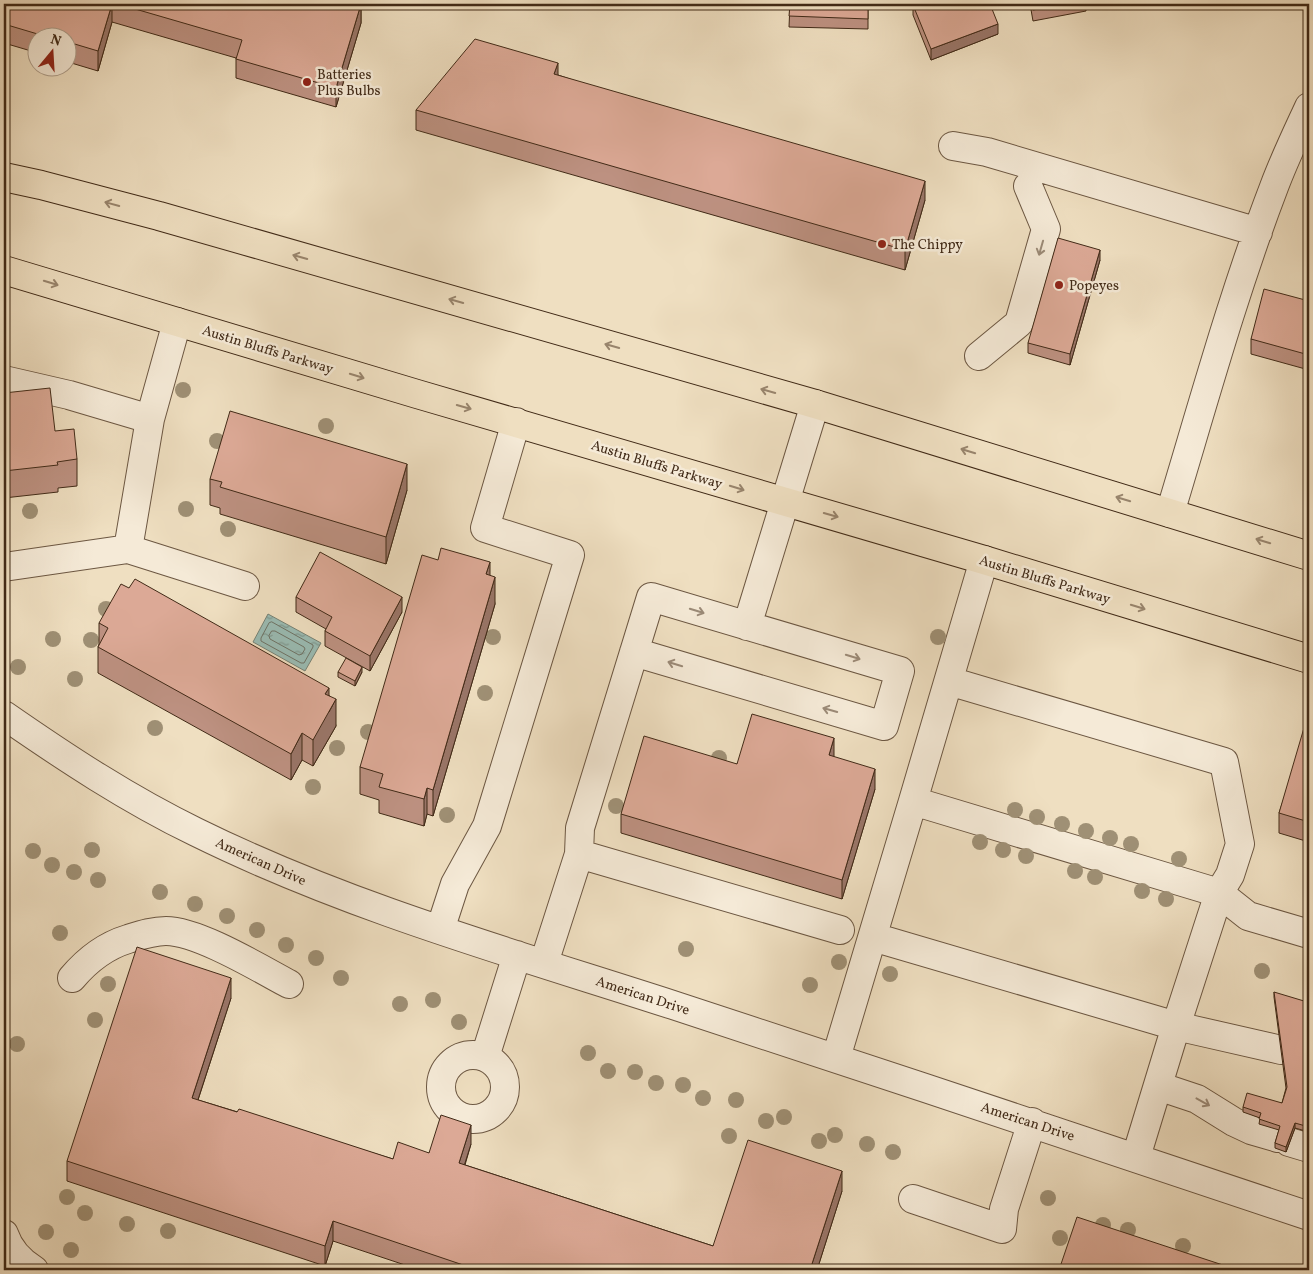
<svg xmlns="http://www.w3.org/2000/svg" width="1313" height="1274" viewBox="0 0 1313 1274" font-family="Vollkorn,serif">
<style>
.water{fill:url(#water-ripples);stroke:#768275}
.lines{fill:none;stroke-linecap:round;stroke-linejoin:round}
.shore{stroke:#6e7366;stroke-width:1}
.minor-casing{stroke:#6c5742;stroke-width:30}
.major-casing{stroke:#412a17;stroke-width:30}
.minor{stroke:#f5ead7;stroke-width:28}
.major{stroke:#efdfc1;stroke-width:28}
.tree{fill:#9f9075}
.wall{fill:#bd9181;stroke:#412a17}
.shaded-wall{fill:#9a7669;stroke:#412a17}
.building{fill:#dca996;stroke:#412a17}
.oneway{stroke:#98846c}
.oneway2{stroke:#9b8a77}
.poi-dot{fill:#8f2418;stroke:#f5ead7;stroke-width:2}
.labels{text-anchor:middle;stroke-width:5;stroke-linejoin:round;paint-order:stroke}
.poi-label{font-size:14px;fill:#412a17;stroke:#f5ead7;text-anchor:start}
.street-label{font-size:14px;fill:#412a17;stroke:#f5ead7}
</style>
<defs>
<pattern id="water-ripples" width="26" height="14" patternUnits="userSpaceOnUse" patternTransform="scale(1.25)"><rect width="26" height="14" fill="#9abcb4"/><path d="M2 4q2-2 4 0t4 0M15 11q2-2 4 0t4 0" fill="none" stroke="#7f9991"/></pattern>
</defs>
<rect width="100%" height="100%" fill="#efdfc1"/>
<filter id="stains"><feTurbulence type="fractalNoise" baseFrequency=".004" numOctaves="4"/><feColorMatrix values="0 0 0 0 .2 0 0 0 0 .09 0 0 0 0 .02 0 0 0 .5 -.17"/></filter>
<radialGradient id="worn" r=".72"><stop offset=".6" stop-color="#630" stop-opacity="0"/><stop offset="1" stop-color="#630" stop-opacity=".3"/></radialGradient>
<path class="water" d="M268 614 321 643 305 671 253 642Z"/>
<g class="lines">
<path class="shore" d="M272 622 313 645V647L304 663H301L261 641V638L269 623Z
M272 631H275L304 647 305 649 302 654 299 655 270 639 269 636Z"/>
<g class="minor-casing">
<path id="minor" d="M953 146 987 152 1258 232
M979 356 1019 323 1046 229 1028 186
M4 380 69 395 150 419
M1170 513C1203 404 1233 294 1274 187 1284 160 1297 133 1309 107
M128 549 150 419 177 322
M984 560 913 801 1219 893 1248 916 1309 934
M4 567 128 549 245 586
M747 626 815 404
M4 715C66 758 128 799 196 832 348 907 512 953 673 1005 885 1075 1098 1144 1309 1216
M579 854 840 930
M440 930 455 884 487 826 570 555 485 528 516 422
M873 937 1176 1026 1219 893 1230 875 1240 844 1224 762 949 681
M544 963 579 854 580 828 651 597 900 671 884 726 634 652
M72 978C88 959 105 946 128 939 141 935 153 931 166 931 198 931 259 968 289 984
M441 1087a32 32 0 1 1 64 0a32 32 0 1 1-64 0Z
M485 1057 517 955
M836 1058 913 801
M1158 1086 1197 1099 1234 1122 1251 1130 1278 1138
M1289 1142 1309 1148
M1136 1157 1176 1026 1281 1050
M913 1199 1002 1229 1004 1209 1032 1122
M4 1234C9 1249 21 1262 34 1270"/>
</g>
<g class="major-casing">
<path id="major" d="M4 177 41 185 159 216 815 404 1309 556
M4 270 417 394 984 560 1309 659"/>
</g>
<use href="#minor" class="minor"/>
<use href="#major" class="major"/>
</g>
<g class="tree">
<circle cx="183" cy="390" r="8"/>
<circle cx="326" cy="426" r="8"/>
<circle cx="217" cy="441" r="8"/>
<circle cx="186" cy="509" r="8"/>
<circle cx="30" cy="511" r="8"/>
<circle cx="228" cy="529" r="8"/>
<circle cx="106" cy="609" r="8"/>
<circle cx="493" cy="637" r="8"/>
<circle cx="938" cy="637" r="8"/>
<circle cx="53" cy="639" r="8"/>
<circle cx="91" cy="640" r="8"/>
<circle cx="18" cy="667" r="8"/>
<circle cx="75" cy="679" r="8"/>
<circle cx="485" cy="693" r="8"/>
<circle cx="155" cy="728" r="8"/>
<circle cx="368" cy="732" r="8"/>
<circle cx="337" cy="748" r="8"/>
<circle cx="719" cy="758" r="8"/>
<circle cx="313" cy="787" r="8"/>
<circle cx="616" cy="806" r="8"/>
<circle cx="1015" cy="810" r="8"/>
<circle cx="447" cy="815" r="8"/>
<circle cx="1037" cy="817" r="8"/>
<circle cx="1062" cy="824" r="8"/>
<circle cx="1086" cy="831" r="8"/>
<circle cx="1110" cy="838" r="8"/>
<circle cx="980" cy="842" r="8"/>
<circle cx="1131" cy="844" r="8"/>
<circle cx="92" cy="850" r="8"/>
<circle cx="1003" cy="850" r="8"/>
<circle cx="33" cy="851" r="8"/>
<circle cx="1026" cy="856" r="8"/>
<circle cx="1179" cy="859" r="8"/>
<circle cx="52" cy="865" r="8"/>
<circle cx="1075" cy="871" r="8"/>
<circle cx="74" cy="872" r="8"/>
<circle cx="1095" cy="877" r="8"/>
<circle cx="98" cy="880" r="8"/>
<circle cx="1142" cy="891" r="8"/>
<circle cx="160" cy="892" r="8"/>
<circle cx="1166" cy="899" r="8"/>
<circle cx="195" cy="904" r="8"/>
<circle cx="227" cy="916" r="8"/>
<circle cx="257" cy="930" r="8"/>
<circle cx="60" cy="933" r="8"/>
<circle cx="286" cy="945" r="8"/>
<circle cx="686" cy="949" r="8"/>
<circle cx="316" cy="958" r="8"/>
<circle cx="839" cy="962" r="8"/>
<circle cx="1262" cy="971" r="8"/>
<circle cx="890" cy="974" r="8"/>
<circle cx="341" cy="978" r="8"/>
<circle cx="108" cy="984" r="8"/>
<circle cx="810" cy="985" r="8"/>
<circle cx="433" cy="1000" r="8"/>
<circle cx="400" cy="1004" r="8"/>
<circle cx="95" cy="1020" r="8"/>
<circle cx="459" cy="1022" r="8"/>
<circle cx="17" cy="1044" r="8"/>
<circle cx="588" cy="1053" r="8"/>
<circle cx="608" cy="1071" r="8"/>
<circle cx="635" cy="1072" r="8"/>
<circle cx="656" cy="1083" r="8"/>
<circle cx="683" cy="1085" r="8"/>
<circle cx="703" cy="1098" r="8"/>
<circle cx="736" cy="1100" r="8"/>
<circle cx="784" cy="1117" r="8"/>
<circle cx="766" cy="1121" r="8"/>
<circle cx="835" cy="1135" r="8"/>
<circle cx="729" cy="1136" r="8"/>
<circle cx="819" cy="1141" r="8"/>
<circle cx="867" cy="1144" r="8"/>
<circle cx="893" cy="1152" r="8"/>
<circle cx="67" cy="1197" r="8"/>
<circle cx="1048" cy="1198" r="8"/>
<circle cx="85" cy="1213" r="8"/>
<circle cx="127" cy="1224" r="8"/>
<circle cx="1103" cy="1225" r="8"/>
<circle cx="1128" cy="1230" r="8"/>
<circle cx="168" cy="1231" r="8"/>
<circle cx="46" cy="1232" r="8"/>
<circle cx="1060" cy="1238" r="8"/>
<circle cx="1183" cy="1246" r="8"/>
<circle cx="71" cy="1250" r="8"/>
</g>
<path class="wall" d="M4 4H361V23L336 107 236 78V58L112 22 98 71 68 62V38H38V53L4 43Z
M790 4H868V29L789 27Z
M1030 4H1086V11L1033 21Z
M913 5 998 34 931 60 913 15Z
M558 75 925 200 905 270 416 130V110Z
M1100 260 1070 365 1028 353V343Z
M1309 301V370L1251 354V339Z
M4 393 55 431 77 459V486L58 488V492L4 498Z
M210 479 407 490 386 564 220 514V508L210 505Z
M490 575 495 604 433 816 427 814 424 826 379 813V800L360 794V767Z
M296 597 402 612 370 671 325 646V631L326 629 296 612Z
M99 623 329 695 336 726 313 766 302 760 291 780 98 673V647L99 644Z
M338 672H362L355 686 338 677Z
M1309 722V842L1279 833V813Z
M834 757 875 789 842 899 621 833V814L737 764Z
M1274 992 1309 1036V1132L1295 1128 1286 1152 1275 1148V1143L1279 1130 1259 1124 1260 1118 1243 1112V1107L1282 1103 1286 1088 1274 997Z
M231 998 198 1100 393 1159 429 1153 471 1144 465 1165 713 1246 842 1191 817 1270H420L333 1241 325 1266 67 1181V1161Z"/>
<path class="shaded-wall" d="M112 4V22L98 71V51Z
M361 4V23L336 107V88Z
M998 24V34L931 60V49Z
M558 63V82L554 74Z
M925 181V200L905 270V250Z
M1100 250V260L1070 365V354Z
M407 464V490L386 564V537Z
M490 562V589L486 574Z
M495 577V604L433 816V790Z
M402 597V612L370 671V656Z
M362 667V672L355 686V681Z
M329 688V712L336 699V726L313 766V740L325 694Z
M302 733V760L291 780V754Z
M834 738V758L829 755Z
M875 769V789L842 899V880Z
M427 788V814L424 826V799Z
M231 978V998L192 1118V1098Z
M1295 1123V1128L1286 1152V1147Z
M471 1125V1144L459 1182V1163Z
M842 1171V1191L817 1270H810Z
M333 1221V1241L325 1266V1246Z"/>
<path class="building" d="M4 4H112L98 51 68 42V38H51L4 24Z
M118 4H361L336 88 236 59 242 40Z
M790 4H868V19L789 16Z
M916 4H990L998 24 931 49 913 5Z
M1032 4H1069L1033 10Z
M475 39 558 63 554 74 925 181 905 250 416 110Z
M1058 238 1100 250 1070 354 1028 343Z
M1264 289 1309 301V355L1251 339Z
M50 388 55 431 74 429 77 459 57 462 58 465 4 471V393Z
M230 411 407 464 386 537 220 487 222 482 210 479Z
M441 548 490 562 486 574 495 577 433 790 427 788 424 799 379 787 383 774 360 767 422 555 438 560Z
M320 552 402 597 370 656 325 631 332 617 296 597Z
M135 579 329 688 325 694 336 699 313 740 302 733 291 754 98 647 108 628 99 623 121 584 129 588Z
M346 658 362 667 355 681 338 672Z
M752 714 834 738 829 755 875 769 842 880 621 814 644 736 737 764Z
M1306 721 1309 722V822L1279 813Z
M137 947 231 978 192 1098 237 1112 239 1109 393 1159 398 1142 429 1153 441 1115 471 1125 459 1163 713 1246 748 1140 842 1171 810 1270H478L333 1221 325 1246 67 1161Z
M1274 992 1304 1001 1309 1036V1127L1295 1123 1286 1147 1275 1143 1280 1126 1259 1119 1261 1113 1243 1107 1247 1093 1282 1103 1287 1087Z
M1077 1217 1238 1270H1059Z"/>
<defs><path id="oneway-shaft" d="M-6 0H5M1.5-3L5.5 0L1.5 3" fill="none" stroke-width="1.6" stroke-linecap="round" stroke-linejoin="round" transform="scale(1.25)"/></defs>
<g class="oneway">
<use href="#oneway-shaft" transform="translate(112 204) rotate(-165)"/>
<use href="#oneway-shaft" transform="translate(300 257) rotate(-164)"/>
<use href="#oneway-shaft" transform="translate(51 283) rotate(17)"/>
<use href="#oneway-shaft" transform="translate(456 301) rotate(-164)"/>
<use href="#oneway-shaft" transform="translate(612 346) rotate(-164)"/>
<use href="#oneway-shaft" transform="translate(357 376) rotate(17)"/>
<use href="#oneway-shaft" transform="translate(768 391) rotate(-164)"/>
<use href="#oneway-shaft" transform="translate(464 407) rotate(16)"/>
<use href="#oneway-shaft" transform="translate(968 451) rotate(-163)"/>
<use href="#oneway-shaft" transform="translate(737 488) rotate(17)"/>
<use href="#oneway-shaft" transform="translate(1123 499) rotate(-163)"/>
<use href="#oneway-shaft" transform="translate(831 515) rotate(16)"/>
<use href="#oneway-shaft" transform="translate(1263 541) rotate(-163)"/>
<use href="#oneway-shaft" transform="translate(1138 607) rotate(17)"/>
</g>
<g class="oneway2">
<use href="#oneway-shaft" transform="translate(1041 248) rotate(106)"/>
<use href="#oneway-shaft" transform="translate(697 611) rotate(17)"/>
<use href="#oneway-shaft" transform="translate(853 657) rotate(17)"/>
<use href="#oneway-shaft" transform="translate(675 664) rotate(-163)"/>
<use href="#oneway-shaft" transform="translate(830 710) rotate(-164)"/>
<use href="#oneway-shaft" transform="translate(1203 1102) rotate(29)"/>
</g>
<g class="poi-dot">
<circle cx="307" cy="82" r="5"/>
<circle cx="882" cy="244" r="5"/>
<circle cx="1059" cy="285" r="5"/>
</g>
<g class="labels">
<g class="poi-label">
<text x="317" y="79">Batteries<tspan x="317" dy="16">Plus Bulbs</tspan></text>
<text x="892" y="249">The Chippy</text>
<text x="1069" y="290">Popeyes</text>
</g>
<g class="street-label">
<text transform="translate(268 349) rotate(17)" y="5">Austin Bluffs Parkway</text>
<text transform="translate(657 464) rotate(17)" y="5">Austin Bluffs Parkway</text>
<text transform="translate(1045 579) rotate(17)" y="5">Austin Bluffs Parkway</text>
<text transform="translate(261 861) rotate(24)" y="5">American Drive</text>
<text transform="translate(643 995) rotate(18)" y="5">American Drive</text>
<text transform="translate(1028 1121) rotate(18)" y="5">American Drive</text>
</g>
</g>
<rect width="1313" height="1274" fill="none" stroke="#efdfc1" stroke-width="20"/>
<rect x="5" y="5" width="1303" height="1264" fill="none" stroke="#412a17" stroke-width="2.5"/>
<rect x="10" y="10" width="1293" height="1254" fill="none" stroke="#412a17"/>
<g transform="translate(52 52) rotate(18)"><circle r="24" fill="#f5ead7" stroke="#ad9d8a"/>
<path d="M0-4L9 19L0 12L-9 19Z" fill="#8f2418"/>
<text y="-8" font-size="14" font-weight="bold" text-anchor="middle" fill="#412a17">N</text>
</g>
<rect width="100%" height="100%" filter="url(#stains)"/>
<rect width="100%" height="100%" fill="url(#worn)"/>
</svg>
